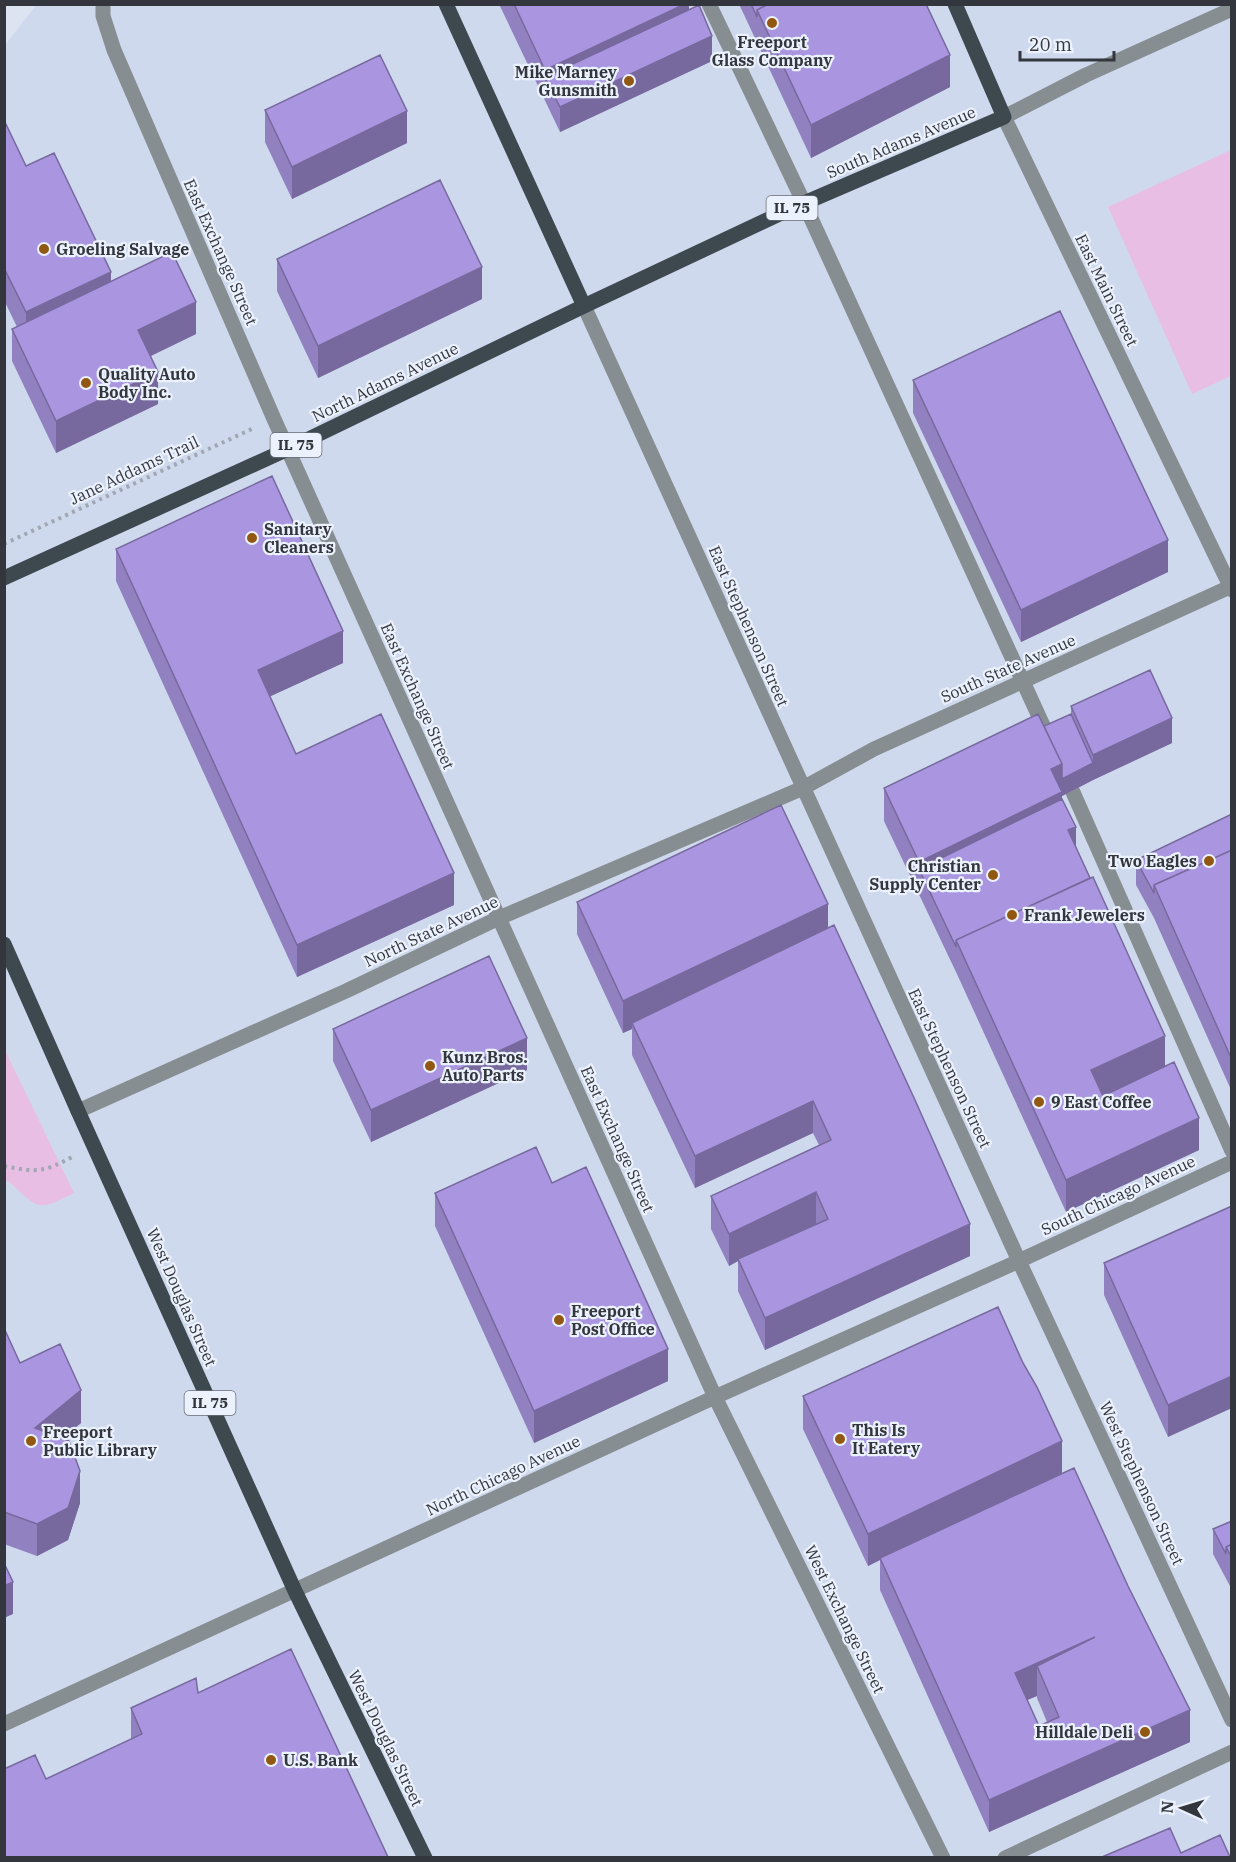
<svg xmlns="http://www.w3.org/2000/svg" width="1236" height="1862" viewBox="0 0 1236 1862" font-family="'IBM Plex Serif',serif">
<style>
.built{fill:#ced9ed}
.green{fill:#e8bee5}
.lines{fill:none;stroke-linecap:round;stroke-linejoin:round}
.path{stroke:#a1a7b2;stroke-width:4;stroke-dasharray:3 4.5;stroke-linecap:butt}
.minor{stroke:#878e91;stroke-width:15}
.major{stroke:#3d484f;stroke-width:15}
.wall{fill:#9281c1;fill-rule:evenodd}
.shaded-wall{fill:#77699d}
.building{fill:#aa96e0;stroke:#77699d;stroke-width:1.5;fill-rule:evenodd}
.poi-dot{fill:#915812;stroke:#ebf1fd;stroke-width:2}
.labels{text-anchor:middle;stroke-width:4.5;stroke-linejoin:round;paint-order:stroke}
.shield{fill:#ebf1fd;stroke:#6a6e76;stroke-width:1.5}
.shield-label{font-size:15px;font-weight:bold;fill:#33363c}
.poi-label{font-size:16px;font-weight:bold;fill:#33363c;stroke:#ebf1fd;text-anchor:start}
.street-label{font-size:16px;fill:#33363c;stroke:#ebf1fd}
</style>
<rect width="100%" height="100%" fill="#dce4f2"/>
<path class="built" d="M37 4 1231 5V1857H5V45Z"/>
<path class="green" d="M1231 150V376L1192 394 1108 207Z
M4 1048 74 1193C35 1213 39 1208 8 1181L5 1183Z"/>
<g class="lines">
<path class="path" d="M4 544 254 428
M4 1166C38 1173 44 1172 74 1156"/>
<path class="minor" d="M103 4V16L114 50 274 419 715 1397 943 1858
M709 4 804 203 1052 745
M1232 9 1086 75 1004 117 1232 590
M584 306 1019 1261 1232 1720
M1064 772 1232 1151
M78 1111 346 991 499 918 803 788 874 749 1232 586
M4 1724 715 1397 1019 1261 1232 1162
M1005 1858 1232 1752"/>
<path class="major" d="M446 4 584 306
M4 578 288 449 584 306 788 210 1004 117 955 4
M4 944 78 1111 295 1591 425 1858"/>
</g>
<path class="wall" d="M499 4H689V10L712 61 560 132Z
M739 4H926L950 87 811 158Z
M265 110 407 143 292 199 265 142Z
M4 120 26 166 111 282 196 334 151 356 158 404 56 453 12 361V329L17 327 4 300Z
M277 259 482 299 318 378 277 291Z
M913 380 1168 572 1021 642 913 413Z
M116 549 343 663 270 696 296 754 454 905 297 977 116 581Z
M1071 706 1172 743 1093 780 1062 796V799L1076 847 1199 1150 1066 1212 956 972 884 821V788L1044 726 1071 714Z
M1232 814V1092L1154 918 1136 885V860Z
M577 902 828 928 970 1256 765 1350 738 1291V1261L729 1266 711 1229V1196L819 1145 813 1133 695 1188 632 1055V1029L623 1033 577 934Z
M333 1029 527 1070 371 1142 333 1061Z
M552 1183 668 1381 534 1443 435 1226V1193Z
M1232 1206 1168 1437 1104 1295V1263Z
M4 1328 20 1363 81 1423 62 1438 80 1503 68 1540 37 1556 4 1544Z
M803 1396 1062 1473 1190 1742 989 1832 880 1590V1560L868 1566 803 1429ZM1037 1696V1698L1047 1722 1039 1726 1027 1700Z
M1232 1521V1590L1213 1554V1529Z
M198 1693 388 1857 46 1779 131 1740V1708Z"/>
<path class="shaded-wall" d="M685 4H689V34L545 77V70Z
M712 36V61L560 132V107Z
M950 55V87L811 158V125Z
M407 111V143L292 199V167Z
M482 267V299L318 378V346Z
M111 272V304L26 344V312Z
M196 302V334L138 362V330Z
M158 372V404L56 453V421Z
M1168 540V572L1021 642V610Z
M343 631V663L258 702V670Z
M1172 718V743L1093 780 1062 796V824L919 869V862L1051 769 1062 764 1093 763V755Z
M1076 827V852L1068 830Z
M454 873V905L297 977V945Z
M828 904V937L632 1023V1029L623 1033V1001Z
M1165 1036V1068L1091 1102V1070Z
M527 1038V1070L371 1142V1110Z
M813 1101V1133L695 1188V1156Z
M1199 1118V1150L1066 1212V1180Z
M816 1192V1224L738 1259V1261L729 1266V1234Z
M970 1224V1256L765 1350V1318Z
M668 1349V1381L534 1443V1411Z
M1232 1376V1408L1168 1437V1405Z
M81 1390V1423L35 1460V1428Z
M1062 1441V1473L880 1558V1560L868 1566V1534Z
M80 1471V1503L68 1540 37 1556V1524Z
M13 1582V1614L4 1618V1586Z
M1095 1637 1037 1666V1696L1015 1705V1673Z
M1190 1710V1742L989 1832V1800Z"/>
<path class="building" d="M514 4H685L545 70Z
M751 4H768L757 10V17Z
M768 4H926L950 55 811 125 757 10Z
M699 5 712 36 560 107 545 77Z
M380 55 407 111 292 167 265 110Z
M4 120 26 166 54 153 111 272 26 312 4 268Z
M440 180 482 267 318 346 277 259Z
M172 252 196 302 138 330 158 372 56 421 12 329Z
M1060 311 1168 540 1021 610 913 380Z
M272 476 343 631 258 670 296 754 381 714 454 873 297 945 116 549Z
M1150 670 1172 718 1093 755 1071 706Z
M1038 714 1062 764 1051 769 1062 792 919 862 884 788Z
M1071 714 1093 763 1062 779V764L1044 726Z
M1062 799 1076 827 1068 830 1090 878 956 940V947L919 869Z
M781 805 828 904 623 1001 577 902Z
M1232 814V850L1154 885V893L1136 860Z
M1232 850V1060L1154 885Z
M1093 877 1165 1036 1091 1070 1103 1096 1174 1062 1199 1118 1066 1180 956 940Z
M834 925 915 1100 970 1224 765 1318 738 1259 828 1219 816 1192 729 1234 711 1196 831 1140 813 1101 695 1156 632 1023Z
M489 956 527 1038 371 1110 333 1029Z
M536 1147 552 1183 586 1167 668 1349 534 1411 435 1193Z
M1232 1206V1376L1168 1405 1104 1263Z
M998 1307 1023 1363 1037 1387 1062 1441 868 1534 803 1396Z
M4 1328 20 1363 60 1344 81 1390 35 1428 69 1441 80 1471 68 1508 37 1524 4 1512Z
M1074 1468 1128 1586 1190 1710 989 1800 880 1558ZM1095 1637 1037 1666 1059 1717 1039 1726 1015 1673Z
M1232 1521V1544L1226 1547V1554L1213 1529Z
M1232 1544V1558L1226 1547Z
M4 1563 13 1582 4 1586Z
M291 1649 388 1857H4V1769L35 1755 46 1779 142 1734 131 1708 196 1678 198 1693Z
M1170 1828 1181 1853 1220 1835 1230 1857H1102Z"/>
<g class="poi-dot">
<circle cx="772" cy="23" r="6"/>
<circle cx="629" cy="81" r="6"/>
<circle cx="44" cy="249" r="6"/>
<circle cx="86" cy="383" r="6"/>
<circle cx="252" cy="538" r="6"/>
<circle cx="1209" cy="861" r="6"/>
<circle cx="993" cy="875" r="6"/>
<circle cx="1012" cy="915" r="6"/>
<circle cx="430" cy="1066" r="6"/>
<circle cx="1039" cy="1102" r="6"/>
<circle cx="559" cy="1320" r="6"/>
<circle cx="840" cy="1439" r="6"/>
<circle cx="31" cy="1441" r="6"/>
<circle cx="1145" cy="1732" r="6"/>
<circle cx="271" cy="1760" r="6"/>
</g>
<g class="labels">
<g class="shield">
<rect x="766.5" y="196" width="51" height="24" rx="4.5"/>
<rect x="270.5" y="433" width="51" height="24" rx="4.5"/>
<rect x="184.5" y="1391" width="51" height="24" rx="4.5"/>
</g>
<g class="shield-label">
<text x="792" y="213">IL 75</text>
<text x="296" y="450">IL 75</text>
<text x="210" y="1408">IL 75</text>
</g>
<g class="poi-label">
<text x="772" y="48" text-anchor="middle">Freeport<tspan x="772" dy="18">Glass Company</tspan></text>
<text x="617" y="78" text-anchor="end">Mike Marney<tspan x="617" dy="18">Gunsmith</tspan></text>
<text x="56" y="255">Groeling Salvage</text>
<text x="98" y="380">Quality Auto<tspan x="98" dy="18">Body Inc.</tspan></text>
<text x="264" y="535">Sanitary<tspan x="264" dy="18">Cleaners</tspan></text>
<text x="1197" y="867" text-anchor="end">Two Eagles</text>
<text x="981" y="872" text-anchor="end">Christian<tspan x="981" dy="18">Supply Center</tspan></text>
<text x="1024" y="921">Frank Jewelers</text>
<text x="442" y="1063">Kunz Bros.<tspan x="442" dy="18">Auto Parts</tspan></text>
<text x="1051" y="1108">9 East Coffee</text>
<text x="571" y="1317">Freeport<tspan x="571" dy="18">Post Office</tspan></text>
<text x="852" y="1436">This Is<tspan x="852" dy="18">It Eatery</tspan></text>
<text x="43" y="1438">Freeport<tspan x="43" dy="18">Public Library</tspan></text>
<text x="1133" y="1738" text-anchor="end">Hilldale Deli</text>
<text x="283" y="1766">U.S. Bank</text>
</g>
<g class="street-label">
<text transform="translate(901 142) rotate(-23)" y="6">South Adams Avenue</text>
<text transform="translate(221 252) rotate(66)" y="6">East Exchange Street</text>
<text transform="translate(1107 290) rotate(64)" y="6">East Main Street</text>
<text transform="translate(385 382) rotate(-26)" y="6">North Adams Avenue</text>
<text transform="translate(134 470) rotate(-25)" y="6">Jane Addams Trail</text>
<text transform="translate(749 626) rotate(66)" y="6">East Stephenson Street</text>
<text transform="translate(1008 668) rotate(-24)" y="6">South State Avenue</text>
<text transform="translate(418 696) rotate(66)" y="6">East Exchange Street</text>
<text transform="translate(431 931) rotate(-25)" y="6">North State Avenue</text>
<text transform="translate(950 1068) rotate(65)" y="6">East Stephenson Street</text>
<text transform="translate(618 1139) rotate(66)" y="6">East Exchange Street</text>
<text transform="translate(1118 1195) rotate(-25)" y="6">South Chicago Avenue</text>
<text transform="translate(182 1297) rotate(66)" y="6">West Douglas Street</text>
<text transform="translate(503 1475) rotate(-25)" y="6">North Chicago Avenue</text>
<text transform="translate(1142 1483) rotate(65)" y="6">West Stephenson Street</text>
<text transform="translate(845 1619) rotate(64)" y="6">West Exchange Street</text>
<text transform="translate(386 1738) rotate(64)" y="6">West Douglas Street</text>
</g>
</g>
<rect width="1236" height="1862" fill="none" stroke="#33363c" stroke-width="12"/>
<g transform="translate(1182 1808) rotate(274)" stroke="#ebf1fd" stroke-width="4.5" paint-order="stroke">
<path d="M0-4.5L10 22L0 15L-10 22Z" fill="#33363c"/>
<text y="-9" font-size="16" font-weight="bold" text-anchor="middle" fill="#33363c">N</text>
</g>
<path d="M1020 51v9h94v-9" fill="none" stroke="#33363c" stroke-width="3"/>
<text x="1029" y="51" font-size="18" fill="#33363c" stroke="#ebf1fd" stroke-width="4.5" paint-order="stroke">20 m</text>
</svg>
